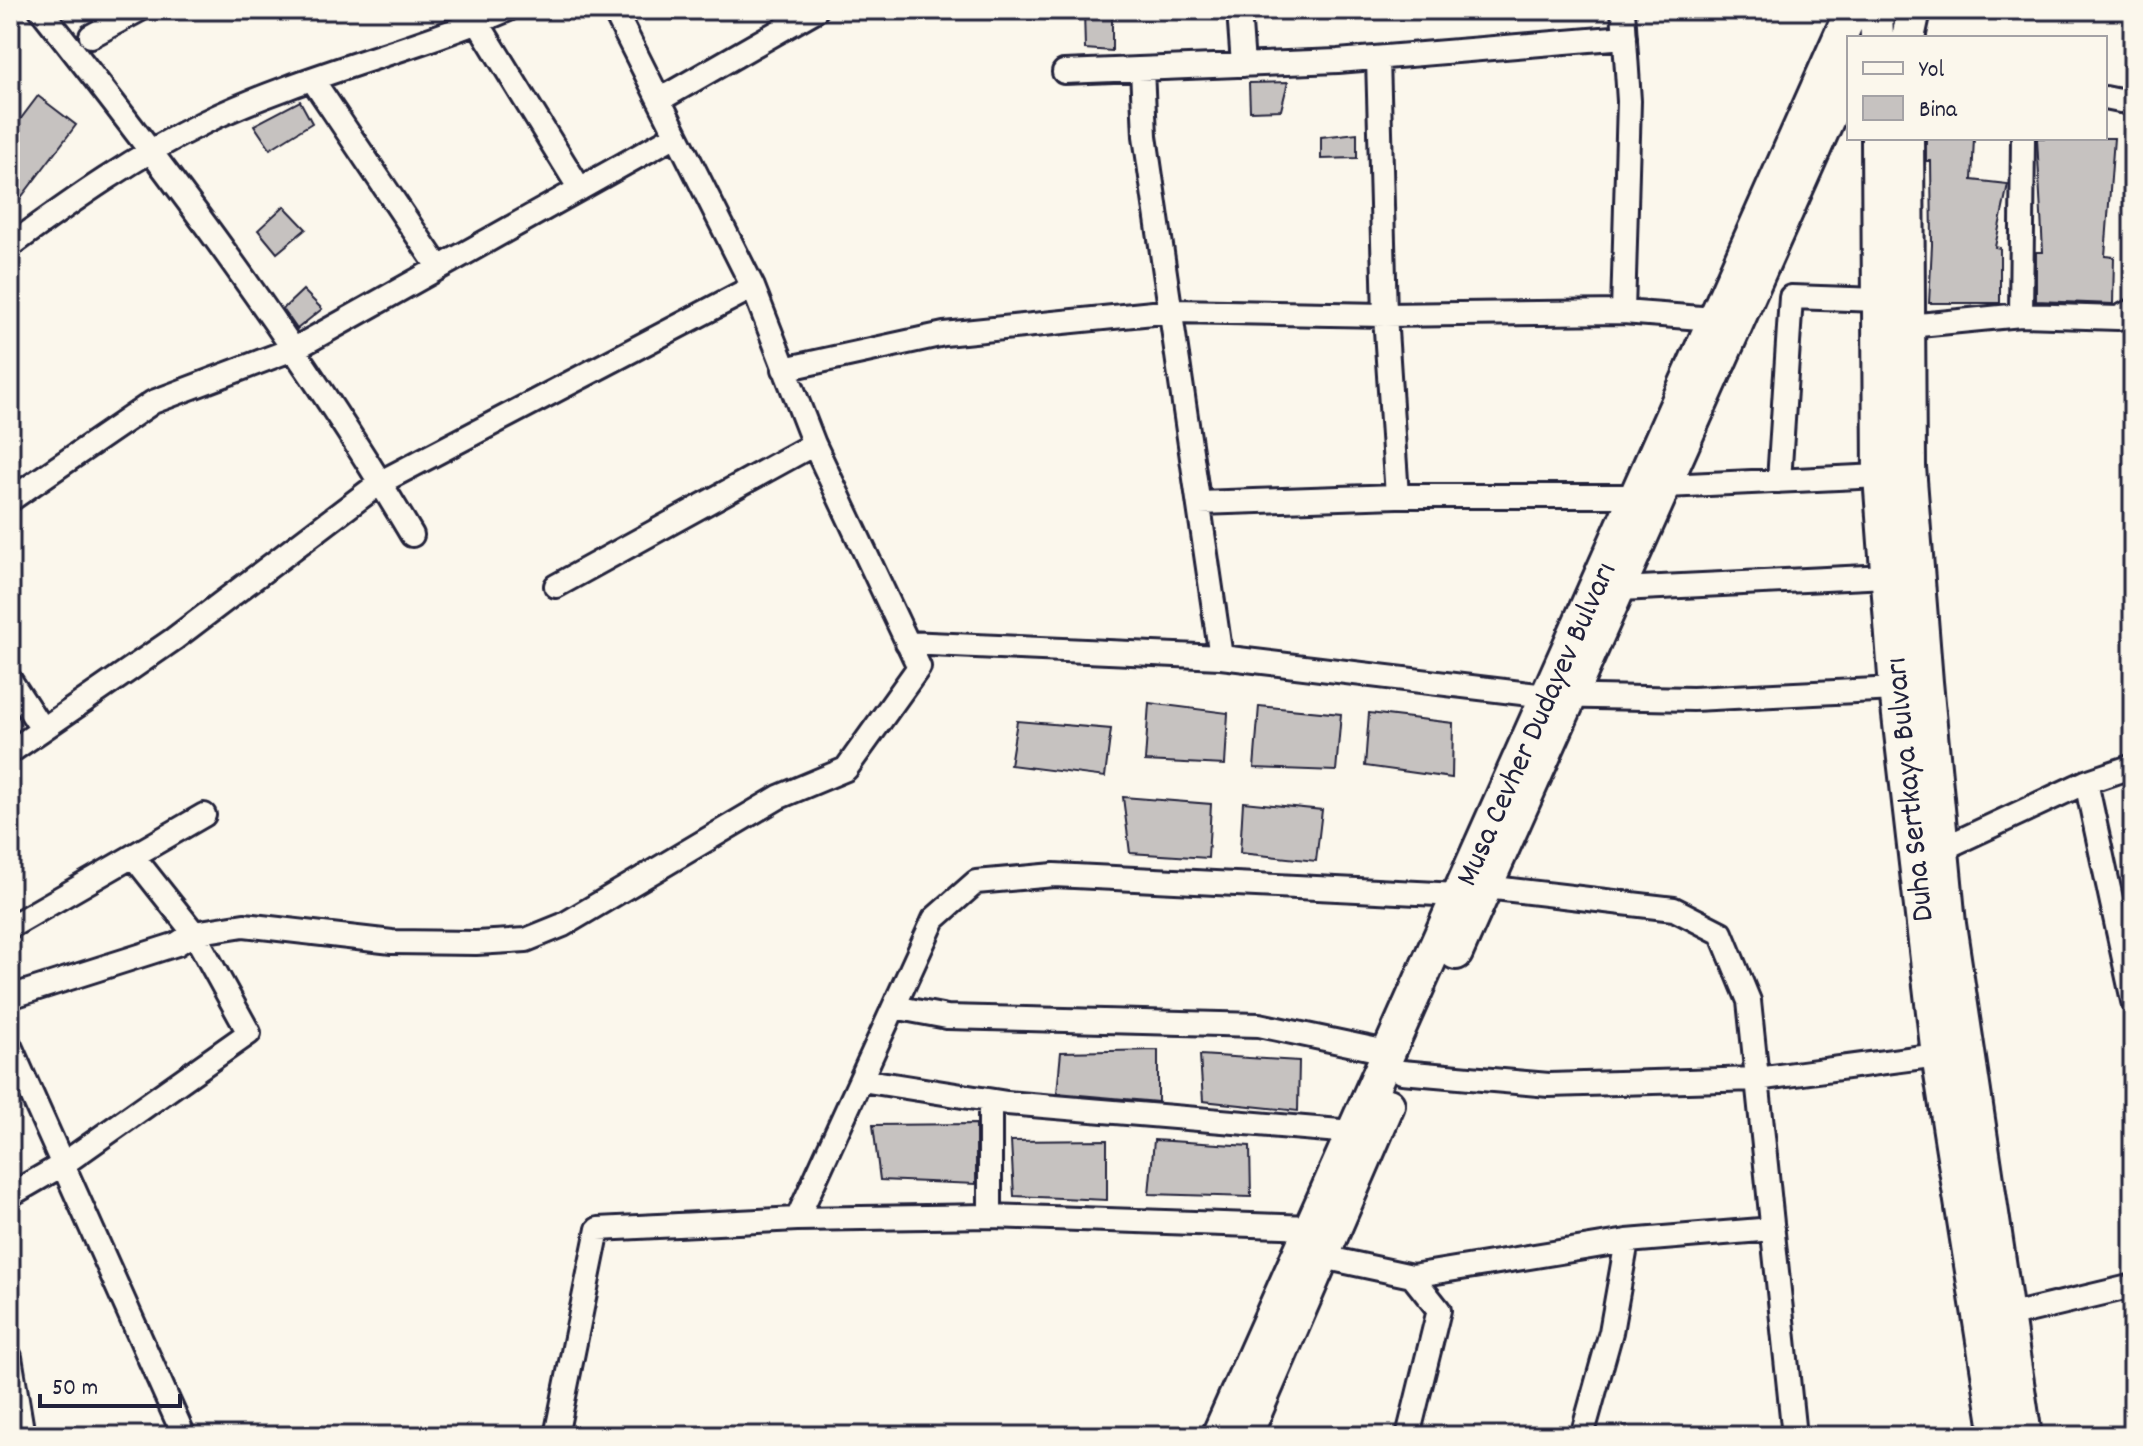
<svg xmlns="http://www.w3.org/2000/svg" width="2143" height="1446" viewBox="0 0 2143 1446" font-family="Dekko,sans-serif">
<style>
.building{fill:#c6c2c0;stroke:#22223b;stroke-width:2}
.lines{fill:none;stroke-linecap:round;stroke-linejoin:round}
.street-casing{stroke:#22223b;stroke-width:28}
.secondary-casing{stroke:#22223b;stroke-width:38}
.street{stroke:#fbf7ec;stroke-width:22}
.secondary{stroke:#fbf7ec;stroke-width:32}
.labels{text-anchor:middle;stroke-width:6;stroke-linejoin:round;paint-order:stroke}
.street-label{font-size:32px;fill:#22223b;stroke:#fbf7ec}
</style>
<rect width="100%" height="100%" fill="#fbf7ec"/>
<filter id="ink" filterUnits="userSpaceOnUse"><feTurbulence type="fractalNoise" baseFrequency=".0125" numOctaves="2"/><feDisplacementMap in="SourceGraphic" scale="16" xChannelSelector="R" yChannelSelector="G"/><feConvolveMatrix kernelMatrix="1 2 1 2 8 2 1 2 1" color-interpolation-filters="sRGB"/></filter>
<g filter="url(#ink)">
<path class="building" d="M1084 10H1112V51L1085 49Z
M1288 82 1281 110 1250 111 1249 83Z
M38 96 76 125 10 212V133Z
M300 101 312 123 270 149 254 125Z
M1357 133V158L1321 159V137Z
M1926 138H1974L1972 180 2008 184 1995 247 2000 248V303H1929L1932 245 1931 161H1926Z
M2037 138H2114L2105 256 2114 257 2113 304 2036 301V252H2043Z
M284 206 306 229 277 253 258 230Z
M303 290 322 309 297 329 283 309Z
M1149 703 1228 713 1225 765 1145 761Z
M1259 706 1341 714 1336 771 1254 768Z
M1369 713 1453 723 1452 778 1365 766Z
M1017 721 1111 729 1105 777 1010 765Z
M1123 797 1211 804 1208 858 1130 853Z
M1243 802 1322 810 1316 861 1240 853Z
M1158 1050V1102L1057 1093 1061 1052Z
M1200 1055 1299 1061 1298 1111 1203 1101Z
M976 1124V1184L880 1180 873 1125Z
M1107 1140V1200L1014 1196 1011 1141Z
M1154 1140 1250 1146 1251 1197 1149 1194Z"/>
<g class="lines">
<g class="street-casing">
<path id="street" d="M41 10C175 179 302 350 412 535
M1239 10 1243 65
M478 23 580 189
M91 36 139 10
M1378 58 1385 315 1397 496
M1142 69 1145 136 1221 657
M1064 72 1338 61 1625 37
M312 79 439 268
M2105 98 2120 101 2133 98
M659 100 816 10
M10 246C73 200 135 156 205 122 302 75 409 52 507 10
M1623 312 1629 101 1623 10
M2021 315 2023 138
M1909 326 2021 315 2118 318 2133 310
M784 369 944 334 1173 311 1385 315 1623 312 1714 319
M1779 481 1791 297 1880 300
M1666 486 1880 476
M10 500 153 402 296 348 676 135
M1200 503 1397 496H1635
M556 586 814 444
M1620 589 1887 576
M907 643 1221 657 1546 696 1693 699 1896 689
M10 680 42 729
M10 752 174 639 381 482 753 287
M2086 782 2133 1001
M1942 849 2086 782 2133 766
M1486 887 1674 909 1721 933 1749 1001 1794 1436
M10 927 204 815
M10 997 177 944 194 933 244 925 392 942 476 943 526 940 563 925 779 797 846 769 919 667 814 444 753 287 614 10
M894 1007 947 1017 1259 1025 1387 1052
M10 1046 184 1436
M1402 1072 1549 1085 1757 1079 1938 1055
M861 1080 1007 1103 1352 1132
M10 1195 62 1165 249 1033 194 933 133 856
M990 1216V1101
M797 1219 934 919 976 882 1054 875 1458 895
M1323 1257 1412 1276 1627 1241 1773 1229
M2007 1316 2133 1286
M10 1357 23 1436
M556 1436 598 1229 797 1219 990 1216 1310 1227
M1408 1436 1439 1310 1412 1276
M1582 1436 1611 1332 1627 1241"/>
</g>
<g class="secondary-casing">
<path id="secondary" d="M1876 10 1877 38
M1908 38 1914 10
M1878 138 1880 476 1896 689 1938 1055 1998 1436
M1907 138 1909 467 1926 682 1949 924 2025 1436
M1456 953 1849 71
M1218 1436 1852 10
M1245 1436 1388 1105"/>
</g>
<use href="#street" class="street"/>
<use href="#secondary" class="secondary"/>
</g>
</g>
<g class="labels">
<g class="street-label">
<text transform="translate(1534 723) rotate(-66)" y="11">Musa Cevher Dudayev Bulvarı</text>
<text transform="translate(1907 790) rotate(-96)" y="11">Duha Sertkaya Bulvarı</text>
</g>
</g>
<rect width="2143" height="1446" fill="none" stroke="#fbf7ec" stroke-width="40"/>
<rect x="20" y="20" width="2103" height="1406" fill="none" stroke="#22223b" stroke-width="3" filter="url(#ink)"/>
<rect x="1847" y="36" width="260" height="104" fill="#fbf7ec" stroke="#a4a2a5" stroke-width="2"/>
<rect x="1863" y="62" width="40" height="12" fill="#fbf7ec" stroke="#a4a2a5" stroke-width="2"/>
<text x="1919" y="76" font-size="24" fill="#22223b">Yol</text>
<rect x="1863" y="96" width="40" height="24" fill="#c6c2c0" stroke="#a4a2a5" stroke-width="2"/>
<text x="1919" y="116" font-size="24" fill="#22223b">Bina</text>
<path d="M40 1394v12h140v-12" fill="none" stroke="#22223b" stroke-width="4"/>
<text x="52" y="1394" font-size="24" fill="#22223b" stroke="#fbf7ec" stroke-width="6" paint-order="stroke">50 m</text>
</svg>
